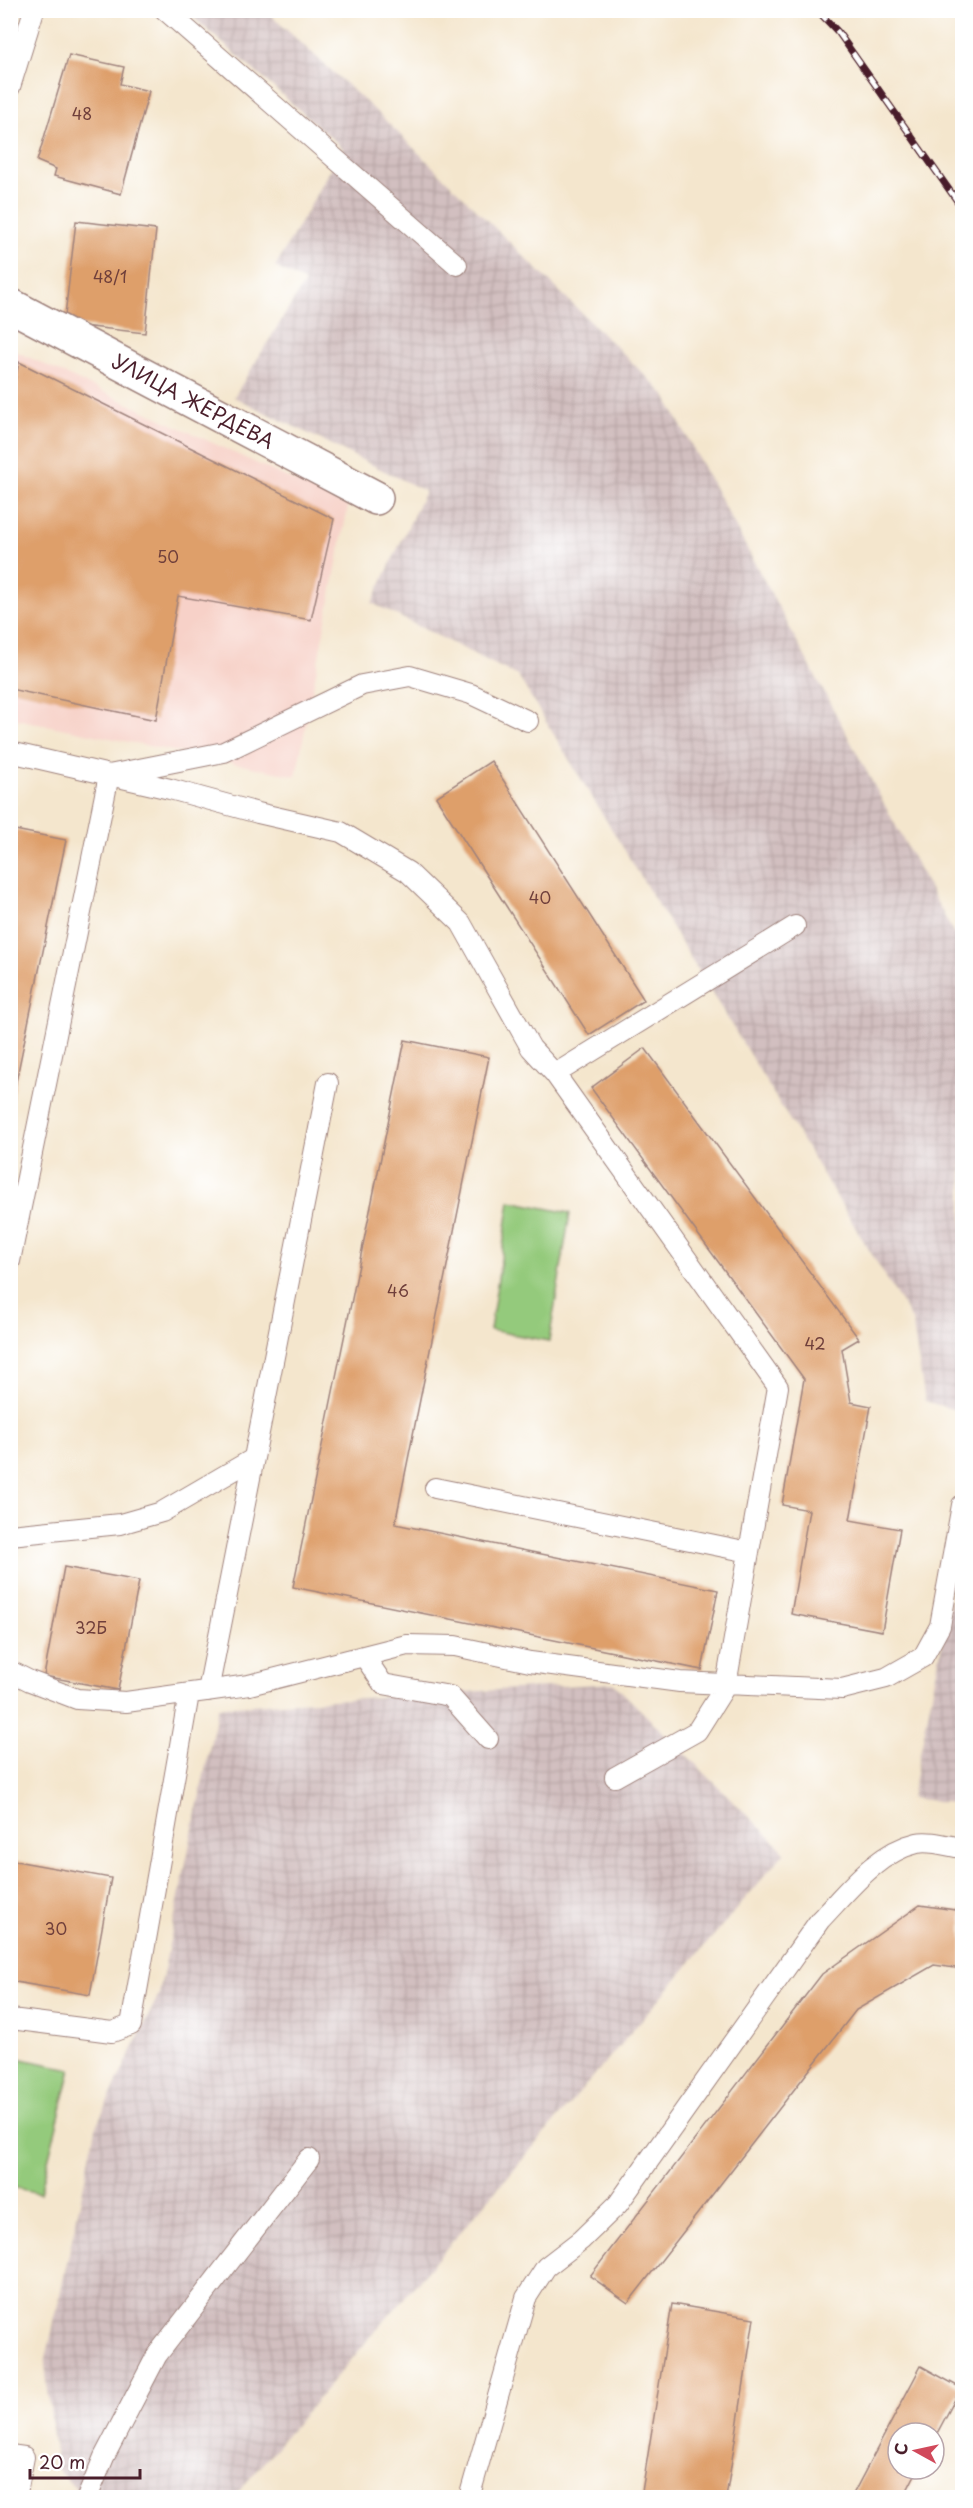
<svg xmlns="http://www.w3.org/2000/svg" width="973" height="2508" viewBox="0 0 973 2508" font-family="'Playpen Sans',sans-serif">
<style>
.built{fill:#f7d1c8}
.industrial{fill:url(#industrial-grid)}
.pitch{fill:#94ca7b;stroke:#6f7453;stroke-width:1.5}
.building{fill:#de9f6b}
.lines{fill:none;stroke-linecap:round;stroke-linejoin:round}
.lane-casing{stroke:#9f827c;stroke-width:22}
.street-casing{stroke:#9f827c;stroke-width:36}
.lane{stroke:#fff;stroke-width:20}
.street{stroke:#fff;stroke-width:33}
.rail-casing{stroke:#4a1f2b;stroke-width:7}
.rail{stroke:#fff;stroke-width:4.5;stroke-dasharray:14;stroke-linecap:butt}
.labels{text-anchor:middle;stroke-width:4.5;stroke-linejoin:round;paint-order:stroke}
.number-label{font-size:16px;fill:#6f3f3b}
.street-label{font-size:20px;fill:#4a1f2b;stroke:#fff}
</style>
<defs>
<pattern id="industrial-grid" width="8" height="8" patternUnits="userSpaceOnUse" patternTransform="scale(1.5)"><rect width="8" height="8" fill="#d2bfc0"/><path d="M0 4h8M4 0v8" fill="none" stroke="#b6a4a5"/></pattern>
</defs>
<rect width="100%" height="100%" fill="#fff"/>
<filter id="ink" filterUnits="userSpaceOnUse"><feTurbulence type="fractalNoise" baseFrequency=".0167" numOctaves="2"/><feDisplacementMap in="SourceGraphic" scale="12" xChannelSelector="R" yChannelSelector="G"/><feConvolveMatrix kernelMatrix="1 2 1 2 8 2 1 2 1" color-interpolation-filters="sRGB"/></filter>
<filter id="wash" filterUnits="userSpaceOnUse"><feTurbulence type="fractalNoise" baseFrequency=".008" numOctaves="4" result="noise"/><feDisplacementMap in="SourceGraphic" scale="24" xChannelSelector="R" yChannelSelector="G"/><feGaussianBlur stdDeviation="1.35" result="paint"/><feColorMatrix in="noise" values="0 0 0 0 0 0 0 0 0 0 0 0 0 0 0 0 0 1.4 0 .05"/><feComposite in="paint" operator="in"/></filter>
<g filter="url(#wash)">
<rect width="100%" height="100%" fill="#f4e6cd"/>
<path class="built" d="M11 349 348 506 296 776 11 718Z"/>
<path class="industrial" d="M186 11H266L380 115 664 394 962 949V1412L925 1401 912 1320 518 676 372 603 425 491 234 397 305 282 275 267 343 148Z
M962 1545V1804L911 1798Z
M613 1683 785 1852 234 2497H84L57 2470 45 2364 97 2124 159 1994 218 1707Z"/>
<path class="pitch" d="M510 1201 570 1213 549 1341 490 1330Z
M17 2058 71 2069 40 2193 11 2187V2093Z"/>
<g id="blocks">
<path class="building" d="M69 55 124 67 120 84 149 91 121 194 54 176 56 169 37 161Z
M76 221 156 230 145 333 64 324Z
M19 362 334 519 311 620 178 596 156 720 10 689V404Z
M491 761 644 1000 589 1035 436 797Z
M10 829 66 840 12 1101H10Z
M405 1040 489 1057 395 1524 718 1590 702 1670 293 1587Z
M645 1048 859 1339 842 1349 851 1402 871 1406 850 1520 900 1529 882 1631 791 1614 809 1510 782 1505 804 1379 591 1088Z
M64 1567 139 1581 118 1690 44 1676Z
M10 1860 111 1878 90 1995 10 1981Z
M920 1905 962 1911V1969L934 1965 856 2010 628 2303 590 2276 822 1974Z
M672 2304 754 2318 726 2498H641Z
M921 2366 961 2388 934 2439V2433H898V2469H918L903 2498H851Z"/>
</g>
</g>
<g filter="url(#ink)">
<use href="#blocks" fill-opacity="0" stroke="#9f827c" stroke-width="1.5"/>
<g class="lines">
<g class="lane-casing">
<path id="lane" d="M165 10 457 265
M10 87 34 10
M10 752 170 789 258 813 341 832 408 872 461 923 531 1048 555 1074 778 1387 749 1552 435 1488
M555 1074 795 926
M10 1261 109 775 224 752 362 685 410 676 471 694 528 721
M10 1535 120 1524 162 1512 253 1459
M364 1656 383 1684 450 1696 488 1739
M10 1671 30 1681 77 1699 126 1702 249 1685 407 1645 455 1646 530 1662 680 1682 842 1689 886 1678 923 1657 940 1626 962 1505
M208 1691 328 1083
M615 1777 697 1731 726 1685 749 1552
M10 2023 11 2019 112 2032 131 2025 189 1694
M10 2455 24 2457 16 2498
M87 2498 104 2457 157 2355 309 2159
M469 2498 526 2298 546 2267 581 2240 618 2204 820 1920C847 1892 877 1852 917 1843 929 1840 949 1846 962 1848"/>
</g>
<g class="street-casing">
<g id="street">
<path id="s1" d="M10 305 376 498"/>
</g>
</g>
<use href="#lane" class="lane"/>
<use href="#street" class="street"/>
<g class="rail-casing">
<path id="rail" d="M817 10 838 32 962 208"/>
</g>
<use href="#rail" class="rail"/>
</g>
</g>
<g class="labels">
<g class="number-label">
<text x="82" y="120">48</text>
<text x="110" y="283">48/1</text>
<text x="168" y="563">50</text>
<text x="540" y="904">40</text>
<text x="398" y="1297">46</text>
<text x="815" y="1350">42</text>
<text x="91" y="1634">32Б</text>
<text x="56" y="1935">30</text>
</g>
<g class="street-label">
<text dy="7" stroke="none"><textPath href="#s1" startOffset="207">УЛИЦА ЖЕРДЕВА</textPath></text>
</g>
</g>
<rect width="973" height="2508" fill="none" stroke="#fff" stroke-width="36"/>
<g transform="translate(916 2451) rotate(278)"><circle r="28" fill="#ffffff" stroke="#b7a5aa" stroke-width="1.5"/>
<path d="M0-4.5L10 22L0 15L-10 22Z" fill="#d1495b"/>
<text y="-9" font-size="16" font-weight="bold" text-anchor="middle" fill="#4a1f2b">С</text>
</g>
<path d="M30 2469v9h110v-9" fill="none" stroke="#4a1f2b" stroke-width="3"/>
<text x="39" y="2469" font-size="18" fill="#4a1f2b" stroke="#ffffff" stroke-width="4.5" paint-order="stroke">20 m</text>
</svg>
